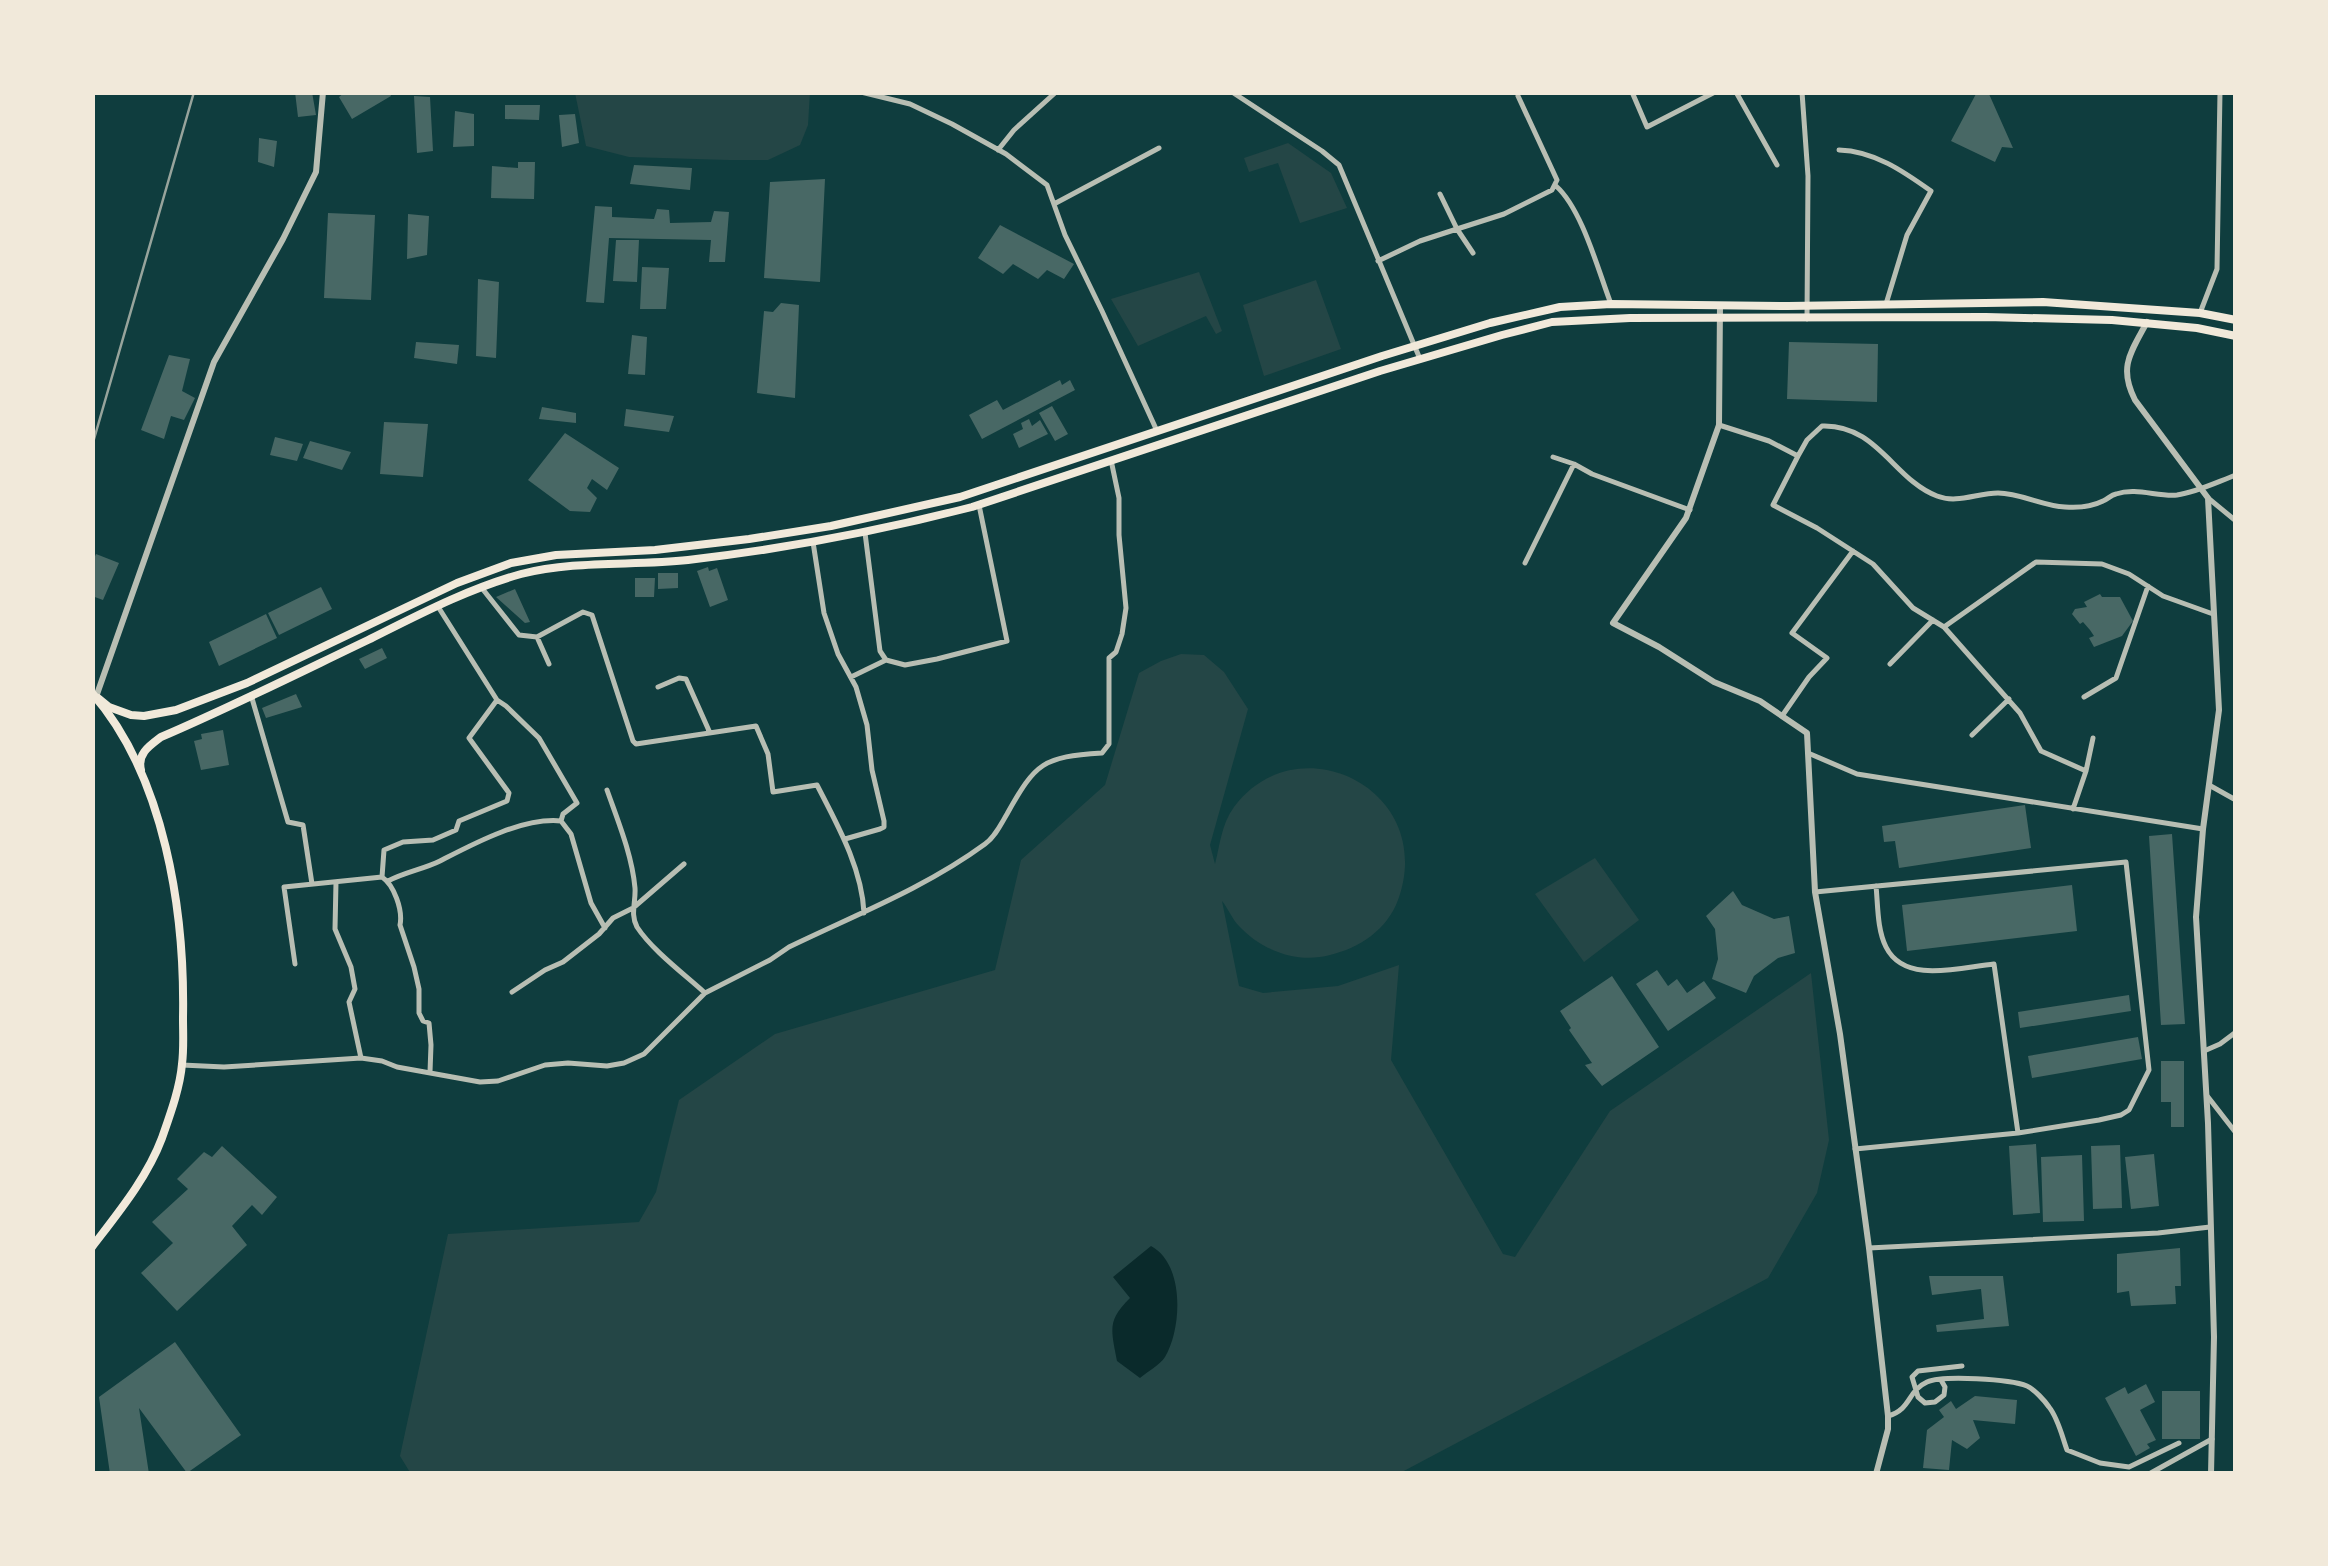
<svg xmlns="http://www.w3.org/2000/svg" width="2328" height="1566" viewBox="0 0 2328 1566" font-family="Rubik,sans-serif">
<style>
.green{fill:#244646}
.water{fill:#0a2a2b}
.building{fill:#486865}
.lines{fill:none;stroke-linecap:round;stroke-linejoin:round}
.minor{stroke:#b8beb3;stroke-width:5}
.tertiary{stroke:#b8beb3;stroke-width:6}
.primary{stroke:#f1e9da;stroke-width:8}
.trunk{stroke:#f1e9da;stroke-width:8}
.rail{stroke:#97a49c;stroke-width:2.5}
</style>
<rect width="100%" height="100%" fill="#0f3d3e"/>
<path class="green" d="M810 92 808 125 800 145 768 160H729L629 157 586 146 575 93Z
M1288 143 1331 173 1347 208 1300 223 1278 163 1249 172 1244 158Z
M1199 272 1222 331 1216 334 1206 316 1138 346 1111 299Z
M1316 280 1341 349 1264 376 1243 305Z
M1181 654 1204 655 1224 672 1248 709 1210 845 1215 864C1220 845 1221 825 1234 807 1298 721 1438 790 1398 900 1387 930 1359 948 1330 955 1297 964 1261 950 1239 926 1232 919 1228 908 1222 901L1239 986 1263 993 1338 986 1399 965 1391 1060 1503 1254 1515 1257 1610 1111 1811 973 1829 1140 1817 1193 1768 1278 1400 1473 411 1474 400 1456 448 1234 639 1222 656 1192 679 1100 775 1034 995 970 1021 860 1105 785 1139 673 1161 661Z
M1595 858 1639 920 1584 962 1535 894Z"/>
<path class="water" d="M1151 1246C1185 1264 1182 1329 1165 1357 1160 1365 1147 1372 1140 1378L1117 1361C1111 1329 1107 1321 1130 1298L1113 1277Z"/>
<path class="building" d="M295 92H312L316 115 298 117Z
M345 92H389L391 96 352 119 339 97Z
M1977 92 1989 94 2013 148 2002 147 1995 162 1951 141Z
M414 96 430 97 433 151 417 153Z
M505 105H540L539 120 505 119Z
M455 111 474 114V146L453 147Z
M575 114 579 143 562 147 559 115Z
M259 138 277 141 274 167 258 162Z
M518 162H535L534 199 491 198 492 166 518 168Z
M634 165 692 168 690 190 630 184Z
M825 179 820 282 764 278 770 182Z
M595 206 612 207V217L654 219 657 209 669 210 670 223 711 222 714 211 729 212 725 262H709L711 240 609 238 604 303 586 302Z
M328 213 375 215 371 300 324 298Z
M408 214 429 216 427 255 407 259Z
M1000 225 1074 264 1064 279 1047 270 1038 279 1013 264 1003 274 978 258Z
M616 240H639L637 282 613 281Z
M642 267 669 268 666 309H640Z
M478 279 499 282 496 358 476 356Z
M781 303 799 305 795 398 757 393 764 311 773 312Z
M632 335 647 337 645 375 628 374Z
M416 342 459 345 457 364 414 358Z
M1789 342 1878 344 1877 402 1787 399Z
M169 355 190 359 182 391 195 398 184 420 171 416 164 439 141 430Z
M1060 380 1062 385 1070 380 1075 390 982 439 969 415 997 400 1003 410Z
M1052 406 1068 434 1055 441 1039 413Z
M542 407 576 413V423L539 419Z
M626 409 674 416 669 432 624 426Z
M1029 419 1032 426 1040 420 1048 434 1019 448 1013 434 1023 429 1021 423Z
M384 422 428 424 423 477 380 474Z
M565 433 619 468 607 490 592 479 587 488 597 498 590 512 570 511 528 480Z
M275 437 303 444 297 461 270 455Z
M310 441 351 452 342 470 303 458Z
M96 554 119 563 103 600 92 596V563Z
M708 567 709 571 717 568 728 600 710 607 697 571Z
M658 573H678V588L658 589Z
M635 578H655L654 597H635Z
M321 587 332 609 279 635 268 613Z
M515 589 530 622 525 623 496 597Z
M2100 594 2102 597H2120L2133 621 2122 636 2094 647 2089 638 2094 636 2090 630 2083 622 2080 624 2072 614 2075 609 2087 607 2084 602Z
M266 614 277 638 219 666 209 642Z
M382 648 387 658 365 669 359 659Z
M296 694 302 707 266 718 262 708Z
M223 730 229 765 201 770 194 741 202 739 201 734Z
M2025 805 2031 848 1899 868 1895 841 1884 842 1882 826Z
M2172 834 2185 1024 2161 1025 2149 836Z
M2072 885 2077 931 1907 951 1902 905Z
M1733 891 1742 905 1774 919 1789 916 1795 953 1778 958 1754 976 1746 993 1712 979 1718 959 1715 929 1706 916Z
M1657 970 1668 986 1677 979 1687 993 1704 981 1716 998 1668 1031 1636 984Z
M1612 976 1659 1047 1602 1086 1585 1065 1592 1063 1569 1030 1571 1028 1560 1011Z
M2129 995 2131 1011 2020 1028 2018 1012Z
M2138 1037 2142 1059 2032 1078 2028 1056Z
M2161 1061H2184V1127H2171V1102H2161Z
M2036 1144 2040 1213 2013 1215 2009 1146Z
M2120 1145 2122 1208 2093 1209 2091 1146Z
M222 1146 277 1197 262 1215 252 1205 232 1226 247 1245 177 1311 141 1273 173 1243 152 1222 188 1189 177 1179 204 1152 212 1157Z
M2154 1154 2159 1206 2131 1209 2125 1157Z
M2082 1155 2084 1221 2043 1222 2041 1157Z
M2180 1248 2181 1286H2175L2176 1304 2131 1306 2129 1291 2117 1293V1254Z
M1929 1276H2003L2009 1326 1937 1332 1936 1325 1984 1319 1981 1289 1932 1295Z
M175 1342 241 1435 187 1473 139 1408 149 1474H110L99 1397Z
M2146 1384 2155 1402 2140 1410 2156 1440 2147 1444 2150 1448 2136 1456 2105 1398 2125 1387 2128 1394Z
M2162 1391H2200V1439H2162Z
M1975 1396 2017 1400 2015 1424 1973 1420 1980 1438 1967 1449 1952 1440 1949 1470 1923 1468 1927 1430 1944 1417 1939 1410 1951 1401 1956 1409Z"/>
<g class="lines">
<path class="minor" d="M861 92 910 104 952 124 1006 154 1047 185 1065 235 1102 311 1157 431
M1232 92 1322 151 1339 165 1420 359
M1632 92 1647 127 1715 92
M1736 92 1777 165
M1802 92 1808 176 1807 319
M998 150 1014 130 1056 92
M1839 150C1874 151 1903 171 1931 191L1907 235 1886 304
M1556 186C1582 209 1598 270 1611 304
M1054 204 1159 148
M1473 253 1457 229 1504 214 1552 190 1557 180 1518 96
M1378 261 1420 241 1457 229 1440 194
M2200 313 2217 269 2220 92
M1719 425 1769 441 1798 456 1773 505 1817 528 1873 564 1913 608 1944 627 2020 713 2041 751 2086 771
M1798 456 1807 440 1822 426C1877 424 1894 480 1937 496 1957 504 1977 493 1998 493 2020 493 2043 506 2065 507 2078 508 2091 507 2103 501 2108 499 2111 495 2116 494 2136 487 2158 497 2177 495 2197 492 2217 482 2236 475
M1553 457 1574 464 1592 474 1690 510
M2208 498 2236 521
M865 533 880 651 886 660
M813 542 824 613 838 654 856 687 867 725 872 770 884 821V827L880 829 845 839
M1525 563 1574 464
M481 587 519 635 537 637 583 612 592 615 633 741 636 744 756 726 768 754 773 792 817 785C837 824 862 868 864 913
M1944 627 2036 562 2102 564 2129 574 2163 596 2213 614
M537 637 549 664
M1890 664 1933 620
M851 677 886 660 905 665 937 659 1007 641 979 505
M658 687 679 678 686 679 710 733
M251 695 288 822 303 825 312 884
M2084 697 2116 678 2148 586
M497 700 506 706 539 738 577 803 563 814 561 821 571 834 591 903 605 928
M1782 716 1809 677 1827 658 1792 633 1853 551
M1972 735 2009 699
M1808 753 1857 774 2203 829
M2209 785 2234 799
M607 790C618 821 632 855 635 888 636 902 630 914 637 927 652 950 684 974 705 993
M2073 809 2086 771 2093 738
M382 877C394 885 403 910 400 925L414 967 419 989V1013L423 1021 429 1023 431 1045 430 1072
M388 881C405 872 424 869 440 861 473 844 523 817 561 821
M336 882 335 929 351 967 355 989 349 1002 361 1058
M1876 886C1878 905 1877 929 1886 947 1905 985 1961 967 1994 964L2018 1133
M1815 892 2126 862 2149 1070 2129 1110 2121 1115 2099 1120 2018 1133 1855 1149
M295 964 284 887 382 877 384 850 403 842 433 840 456 830 459 821 507 801 509 793 469 738 497 700 437 605
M512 992 545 970 563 962 599 934 613 918 633 908 684 864
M2204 1051 2220 1044 2236 1032
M182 1065 224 1067 361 1058 382 1061 397 1067 480 1082 498 1081 545 1065 568 1063 607 1066 624 1063 644 1054 705 993 770 960 789 947C855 915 925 888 985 844 995 837 1001 824 1007 814 1036 762 1043 757 1102 753L1109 744V658L1116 652 1122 634 1126 608 1119 535V498L1111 460
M2208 1097 2236 1133
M1869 1248 2158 1233 2210 1227
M1941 1380 1945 1387 1944 1395 1935 1402 1925 1403 1918 1397 1912 1377 1918 1371 1962 1366
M1888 1416C1912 1409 1907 1391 1927 1382 1943 1375 2010 1379 2027 1386 2034 1389 2045 1401 2049 1407 2058 1418 2062 1436 2067 1450L2100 1463 2129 1467 2179 1443
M2149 1474 2212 1439"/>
<path class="tertiary" d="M1720 305 1719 425 1686 518 1613 623 1659 647 1714 682 1760 701 1807 733 1815 892 1840 1034 1869 1248 1888 1416V1429L1876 1474
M2147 322C2131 352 2118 367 2135 400L2208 498 2219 710 2203 829 2196 917 2208 1123 2214 1337 2211 1474
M96 697 214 362 283 239 316 172 323 92"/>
<path class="primary" d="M98 698 109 707 131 715 144 716 176 710 247 683 457 583 511 563 556 555 655 550 749 539 831 526 960 497 1382 356 1490 323 1560 307 1611 304 1788 306 2043 302 2200 313 2236 320
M141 770C137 754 149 746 161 737 231 707 299 673 368 640 418 615 467 589 521 574 575 560 633 566 688 560 784 549 879 531 972 507L1380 371 1502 335 1552 322 1630 318 1986 317 2112 320 2197 328 2236 336"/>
<path class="trunk" d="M92 693C165 776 185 912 183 1018 183 1033 184 1049 182 1064 180 1088 170 1115 162 1138 147 1178 118 1213 92 1247"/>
<path class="rail" d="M92 446 194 92"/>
</g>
<rect width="2328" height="1566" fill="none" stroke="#f1e9da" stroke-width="190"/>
</svg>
